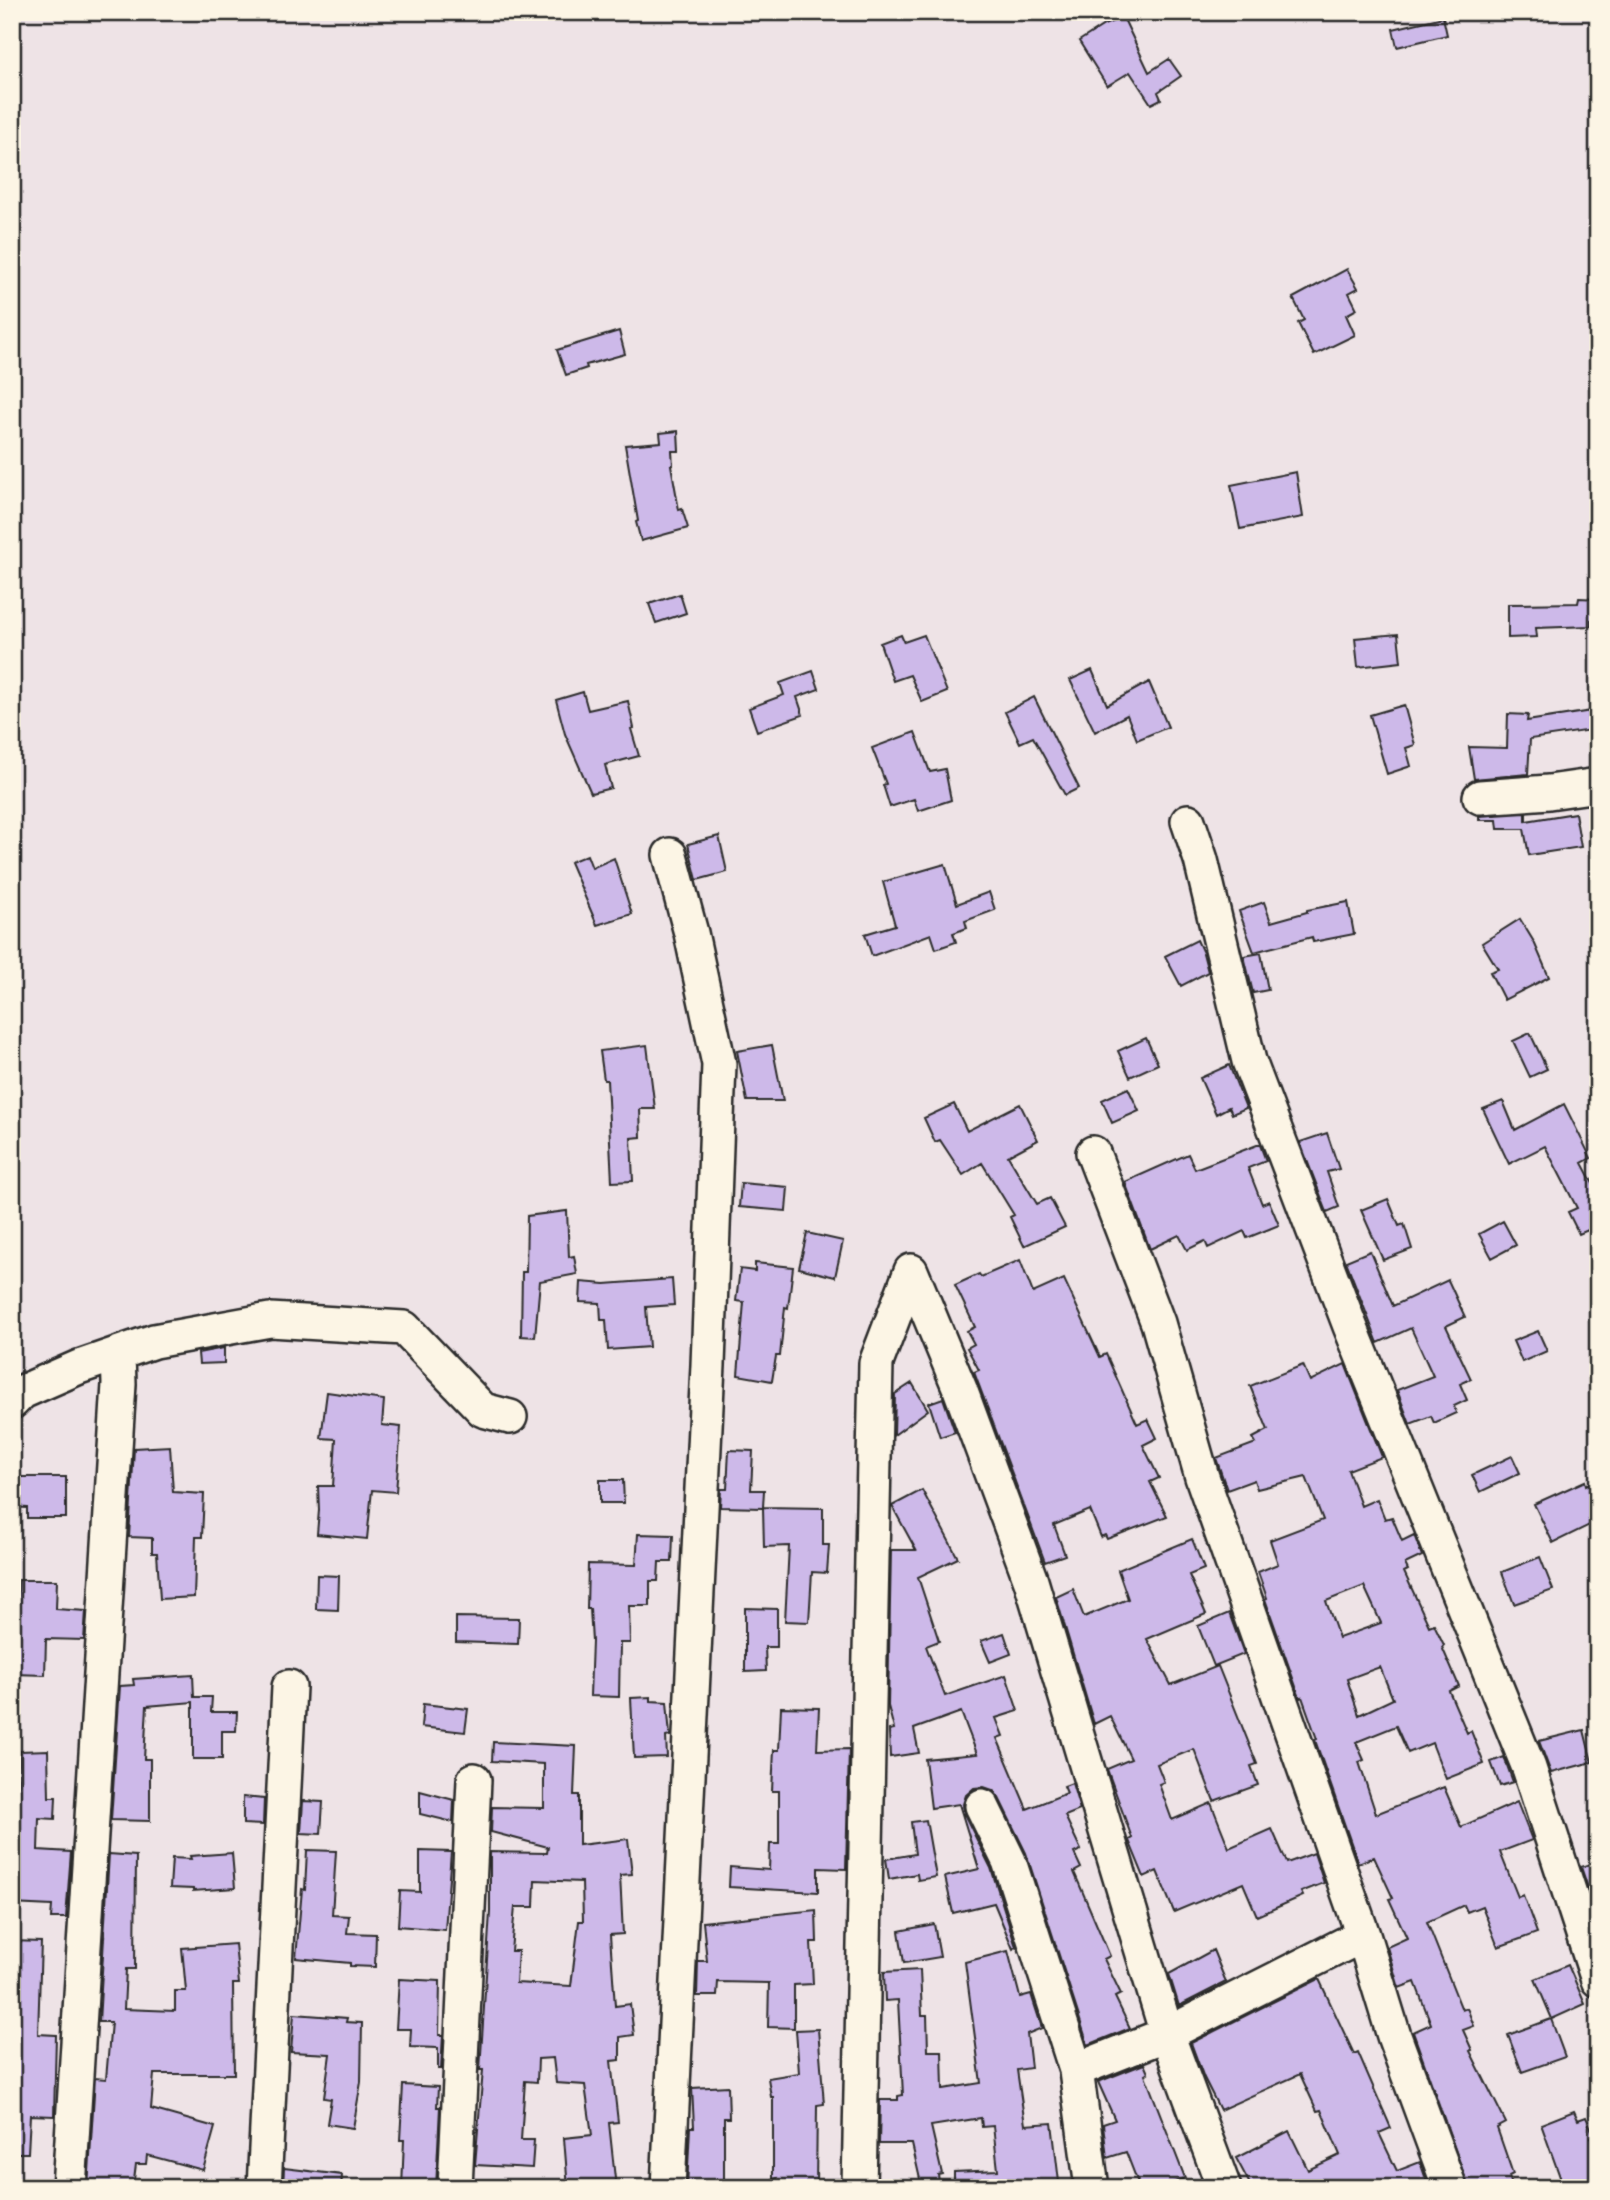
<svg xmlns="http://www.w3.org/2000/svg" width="1610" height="2200" viewBox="0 0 1610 2200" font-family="Dekko,sans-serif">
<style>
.building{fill:#cdb9e9;stroke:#2b2b2b;stroke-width:2;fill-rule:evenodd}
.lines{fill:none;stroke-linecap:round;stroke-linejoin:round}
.minor-casing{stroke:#2b2b2b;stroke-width:38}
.minor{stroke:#fcf5e5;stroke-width:33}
</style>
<rect width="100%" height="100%" fill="#eee3e6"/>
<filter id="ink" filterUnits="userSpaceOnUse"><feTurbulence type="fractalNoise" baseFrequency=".0143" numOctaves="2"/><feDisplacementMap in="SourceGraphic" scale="14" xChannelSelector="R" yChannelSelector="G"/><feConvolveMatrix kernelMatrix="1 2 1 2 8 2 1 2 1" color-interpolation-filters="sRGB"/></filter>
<g filter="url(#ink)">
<path class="building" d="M1123 17 1149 72 1169 59 1181 76 1158 92 1161 99 1151 104 1130 72 1107 86 1079 41 1104 25Z
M1443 17 1447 35 1397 47 1393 29Z
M1347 269 1358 288 1349 293 1357 309 1346 315 1355 335 1314 355 1298 323 1304 320 1293 298Z
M619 331 625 354 586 365 587 368 566 375 557 350Z
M678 431 679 451H672L673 465H671L679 510 682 509 688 528 641 541 636 522 638 521 625 445 661 442 660 433Z
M1296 472 1303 517 1240 529 1231 485Z
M680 594 686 613 656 623 649 604Z
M1579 598 1598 599V621L1591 620V626L1536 628 1537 637 1508 638V604L1578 603Z
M1398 634 1401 662 1358 667 1355 638Z
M901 635 904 642 924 635 947 692 922 702 910 675 893 681 880 643Z
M1092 670 1107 705 1149 682 1168 727 1137 740 1127 715 1095 732 1070 680Z
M813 671 819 689 797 697 803 715 757 731 749 708 784 695 780 683Z
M583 692 588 710 628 701 634 728 631 729 639 756 605 765 611 788 591 793 565 734 556 700Z
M1034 697 1079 788 1065 795 1033 737 1020 743 1005 712Z
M1404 705 1415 745 1406 748 1411 766 1387 774 1370 715Z
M1598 710V729L1530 739 1528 774 1474 779 1469 747 1507 748 1508 714 1528 715 1527 721Z
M915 732 930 772 945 769 951 800 918 811 914 799 890 807 883 785 886 784 872 748Z
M1526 813V821L1575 813 1581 847 1529 855 1524 829H1498L1497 820H1479V816Z
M719 836 727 872 697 880 688 844Z
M587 855 592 868 614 858 632 914 597 925 570 862Z
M945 864 957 904 989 892 995 910 965 921 967 928 953 933 956 942 936 949 931 934 872 956 865 934 895 925 883 882Z
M1264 902 1271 922 1307 912V910L1348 902 1354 934 1313 942 1312 937 1254 952 1239 911Z
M1520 919 1534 942 1549 977 1504 1000 1490 972 1498 969 1482 943Z
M1197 940 1203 953 1208 972 1181 986 1165 956Z
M1261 953 1268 990 1253 993 1244 956Z
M1530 1033 1547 1069 1530 1077 1513 1041Z
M1146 1038 1158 1064 1130 1077 1118 1051Z
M647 1045 655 1109H640L641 1137 631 1138 633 1181 612 1182 607 1080H604L600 1051Z
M772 1045 783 1101H747L737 1051Z
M1229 1065 1246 1108 1232 1114 1229 1107 1216 1114 1200 1078Z
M1128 1088 1139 1111 1112 1123 1102 1100Z
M1503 1101 1515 1130 1564 1104 1591 1158 1582 1163 1598 1193V1247L1588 1230 1579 1234 1568 1212 1577 1208 1545 1146 1509 1164 1483 1109Z
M954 1104 967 1131 1020 1104 1038 1140 1008 1156 1037 1204 1050 1198 1065 1227 1024 1246 1010 1217 1014 1215 982 1163 963 1175 940 1140 935 1142 924 1118Z
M1327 1133 1339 1169 1327 1172 1339 1207 1327 1212 1300 1142Z
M1257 1145H1260L1266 1161 1248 1168 1262 1204 1269 1201 1279 1225 1247 1238 1244 1231 1208 1248 1205 1241 1187 1250 1179 1235 1150 1249 1125 1182 1188 1154 1195 1169Z
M741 1183 788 1187 786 1211 739 1207Z
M1388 1199 1399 1226 1404 1224 1412 1249 1383 1260 1361 1210Z
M567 1211 569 1257 574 1256 577 1274 540 1281 535 1337 521 1336 522 1272H526L527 1216Z
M1503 1221 1516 1245 1492 1258 1479 1234Z
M807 1233 843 1241 835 1277 799 1268Z
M1370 1251 1393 1306 1448 1280 1465 1317 1446 1326 1471 1379 1460 1384 1467 1400 1454 1406 1456 1413 1434 1423 1431 1416 1410 1424 1397 1390 1433 1376 1411 1328 1378 1343 1346 1261Z
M1020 1260 1033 1293 1064 1279 1100 1357 1106 1354 1137 1424 1148 1419 1157 1438 1143 1445 1159 1478 1150 1482 1167 1516 1107 1539 1105 1535 1101 1537 1090 1510 1054 1525 1065 1555 1045 1562 974 1372 979 1370 967 1348 974 1344 967 1331 975 1327 955 1285 979 1274 981 1277Z
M755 1263 793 1267 788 1308 785 1307 780 1356H776L772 1381 738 1375 744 1302 736 1301 740 1269 755 1271Z
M672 1279 674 1305 646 1307 649 1347 608 1350 606 1320H601L600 1303 580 1302 581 1282 605 1284Z
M1538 1331 1547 1351 1522 1362 1513 1341Z
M224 1348V1363L199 1364 198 1353Z
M1345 1364 1382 1457 1348 1470 1361 1506 1377 1499 1385 1519 1392 1517 1402 1541 1414 1535 1422 1556 1405 1564 1408 1570 1404 1572 1429 1626 1434 1624 1444 1645 1442 1647 1459 1686 1449 1691 1467 1733 1471 1731 1484 1764 1446 1779 1432 1743 1408 1753 1396 1726 1356 1742 1364 1760 1359 1762 1376 1814 1444 1787 1461 1827 1517 1802 1532 1840 1500 1852 1518 1897 1523 1895 1537 1933 1498 1947 1482 1906 1467 1912 1464 1905 1427 1922 1462 2010 1467 2008 1474 2026 1463 2030 1472 2050 1470 2051 1506 2123 1497 2128 1513 2174 1509 2176 1513 2188H1469L1413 2032 1431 2024 1415 1982 1399 1988 1387 1947 1407 1938 1389 1899 1393 1898 1374 1857 1358 1863 1315 1740 1317 1739 1302 1697 1300 1698 1265 1599 1267 1598 1258 1572 1278 1564 1270 1540 1323 1520 1306 1477 1257 1489 1254 1480 1227 1490 1216 1458 1256 1443 1253 1438 1268 1430 1250 1386 1303 1365 1310 1381ZM1364 1586 1381 1623 1339 1638 1326 1601ZM1380 1667 1393 1699 1359 1715 1347 1679Z
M912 1383 928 1410 894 1435 895 1394Z
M327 1392 384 1400 382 1425 401 1427 396 1492 372 1490 367 1539 317 1534 319 1510 318 1486H333L336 1439 321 1438Z
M943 1398 955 1432 940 1437 929 1403Z
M170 1446 173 1492 204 1494 202 1537H196L194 1597 160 1599 157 1553H152V1538L129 1537 134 1448Z
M729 1450 753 1451 751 1490H764L763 1507 823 1508V1545H829L827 1573 812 1572 809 1622 785 1621 789 1546 764 1547 763 1508 720 1507 721 1489H727Z
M1512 1456 1520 1473 1480 1492 1472 1475Z
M18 1477H66V1518H27V1508L12 1507V1478Z
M1598 1479V1521L1553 1543 1534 1504 1585 1481 1586 1485Z
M600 1480H623L624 1503H600Z
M922 1490 958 1558 918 1577 939 1641 926 1646 945 1696 1006 1675 1018 1711 996 1718 1003 1736 997 1738 1027 1809 1067 1793 1064 1786 1072 1783 1080 1810 1065 1816 1081 1850 1074 1853 1081 1868 1074 1872 1110 1956 1104 1959 1121 1994 1115 1997 1130 2028 1088 2045 1026 1853 999 1798 993 1790 984 1787 974 1788 966 1795 963 1804 964 1814 991 1868 1016 1947 1013 1949 994 1903 953 1913 945 1877 979 1869 959 1804 931 1808 925 1759 977 1754 961 1712 914 1729 919 1753 890 1757 889 1730 894 1729 888 1706 891 1550H916L892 1506Z
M638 1534 673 1535 672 1562H659L658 1581H650V1606H629L630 1643H620L619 1697 590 1696 592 1641 590 1609H587L588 1564 636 1565Z
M1192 1539 1204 1569 1189 1575 1206 1614 1147 1639 1171 1685 1218 1666 1257 1764 1251 1766 1258 1785 1214 1801 1194 1749 1157 1764 1164 1782 1159 1784 1172 1820 1211 1803 1229 1848 1272 1829 1287 1863 1314 1853 1324 1883 1301 1892 1303 1896 1257 1916 1243 1883 1174 1912 1157 1871 1144 1877 1130 1843 1129 1840 1132 1838 1107 1769 1131 1759 1110 1716 1094 1724 1056 1597 1073 1589 1084 1617 1128 1599 1118 1570Z
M1540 1557 1553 1590 1514 1604 1502 1572Z
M317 1575 339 1576 338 1610 316 1609Z
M19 1580H57L56 1609 86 1611 84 1640 46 1639 45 1675 14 1674V1618H18Z
M745 1608 777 1609V1647H765L766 1671 745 1672Z
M1229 1613 1244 1654 1214 1666 1198 1626Z
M456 1617 519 1618 518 1644 456 1642Z
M1004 1633 1011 1654 990 1662 981 1641Z
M193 1675 194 1697H212L211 1712H237L236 1731H222V1759H193V1702L147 1706 144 1759H150V1821L111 1820 120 1686 134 1685 133 1679Z
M651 1697V1701L667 1702 670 1736 666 1737 667 1757 634 1758 631 1698Z
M423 1704 468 1709 465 1732 421 1727Z
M781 1707 819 1708 817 1750 849 1749 846 1869 818 1868V1892L729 1887 730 1867 769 1870 770 1844H779V1791H772L774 1750H779Z
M1584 1730 1592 1762 1551 1773 1539 1741Z
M493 1742 576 1746 574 1795H579V1845L628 1839 632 1874 620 1875 623 1934 610 1935 615 2006 630 2004 634 2035 620 2037V2060L611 2061 618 2122 609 2123 616 2188H568L564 2138 592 2135 585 2085 556 2083 553 2058 538 2059 537 2082 525 2081 521 2140H534L532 2168 475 2165 483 2070H480L490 1912V1852L547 1853 548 1847 491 1832 492 1807 544 1808V1764L492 1761ZM535 1880 582 1882 583 1921H579L571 1986 516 1983 518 1951H511L515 1907H534Z
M48 1750 49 1797H56L55 1819 39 1818 38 1850 71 1852 66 1918H51L52 1906 12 1904V1851H18L20 1751Z
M1504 1757 1513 1782 1500 1786 1491 1762Z
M420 1791 454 1800 453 1822 420 1814Z
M243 1797 264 1799 263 1825 243 1824Z
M303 1801 323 1802 321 1834 301 1833Z
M926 1820 936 1877 918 1880 917 1874 889 1879 886 1859 915 1854 911 1822Z
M307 1850 336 1851 332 1915 349 1916 347 1933 376 1934 375 1967 350 1966V1963L296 1958 302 1889 305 1890Z
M420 1851 451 1852 445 1930 398 1926 400 1891 420 1892Z
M232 1853 235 1888 193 1891V1889L170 1888 172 1858 191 1859 190 1856Z
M109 1854 136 1856 135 1969H126L124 2009 175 2011V1991H186L182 1948 235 1944 239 1984H233L234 2074H154L151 2109 215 2127 203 2170 147 2155 146 2164H136L133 2188H88L95 2078 106 2079 111 2022H99Z
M1598 1861V1917L1581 1867Z
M816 1910 817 1942H811L813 1984 794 1985V2028L768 2027 769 1983 718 1982 717 1996H697L698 1961H707L703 1922Z
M934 1924 940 1957 904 1963 899 1931Z
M12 1941 41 1942 38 2034 56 2035 54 2116 30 2115 28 2153H12Z
M1213 1950 1226 1982 1179 2006 1169 1974Z
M1008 1951 1020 1997 1031 1994 1042 2028 1027 2034 1031 2068 1017 2070 1025 2125 1052 2123 1059 2182 1021 2183V2188H954V2172L998 2170 993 2126 982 2127 981 2118 931 2126 942 2174 938 2175 940 2188H922L912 2144H879L880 2100H898V2096L903 2095 898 2000 885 2001 884 1972 920 1970 922 2015H927L928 2051H942L943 2089 981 2083 965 1962Z
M1568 1965 1585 2004 1552 2019 1535 1979Z
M399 1979 440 1981 439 2035H443L441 2069H438V2048L410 2047 411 2029H396Z
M1319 1979 1354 2054 1358 2052 1391 2128 1379 2133 1397 2171 1420 2162 1429 2188H1252L1236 2158 1289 2131 1308 2170 1340 2155 1321 2110 1317 2111 1300 2074 1220 2110 1204 2078 1191 2043Z
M294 2014 347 2018 346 2022 362 2023 361 2082 353 2128 327 2124 331 2099 324 2098 330 2054 291 2052Z
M1551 2019 1565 2057 1522 2072 1508 2035Z
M818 2029 824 2104 817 2105 816 2188H776L777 2178 773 2179V2097H771L768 2078 799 2073 796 2030Z
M1144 2064 1148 2073 1145 2075 1185 2178 1160 2188H1140L1126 2152 1107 2158 1103 2124 1115 2120 1098 2082Z
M403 2085 438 2087 437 2107H440L436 2188H402L404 2140H400Z
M728 2086 729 2118H724V2188H687L690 2127H694L692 2088Z
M1574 2111 1578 2120 1586 2117 1594 2135 1590 2137 1598 2157V2188H1564L1541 2124Z
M284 2168 342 2175 341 2188H283Z"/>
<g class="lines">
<g class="minor-casing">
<path id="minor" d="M1480 797 1549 792 1598 785
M1188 821 1201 860 1249 1061 1350 1326 1529 1768 1598 1980
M1093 1153 1158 1323 1202 1477 1363 1935 1394 2036 1450 2188
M911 1271 960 1389 1031 1581 1167 2034 1224 2188
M12 1402 22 1392 79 1367 154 1341 270 1320 404 1328 483 1410 510 1417
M982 1806 1009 1861 1076 2070 1092 2188
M1076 2070 1167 2034 1363 1935
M69 2188 119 1384 118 1354
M264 2188 289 1687
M455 2188 474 1780
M668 2188 708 1365 719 1064 691 933 670 855
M859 2188 876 1363 911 1271"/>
</g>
<use href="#minor" class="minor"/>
</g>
</g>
<rect width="1610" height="2200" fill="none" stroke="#fcf5e5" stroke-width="42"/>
<rect x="21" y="21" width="1568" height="2158" fill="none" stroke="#2b2b2b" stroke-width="2.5" filter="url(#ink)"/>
</svg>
